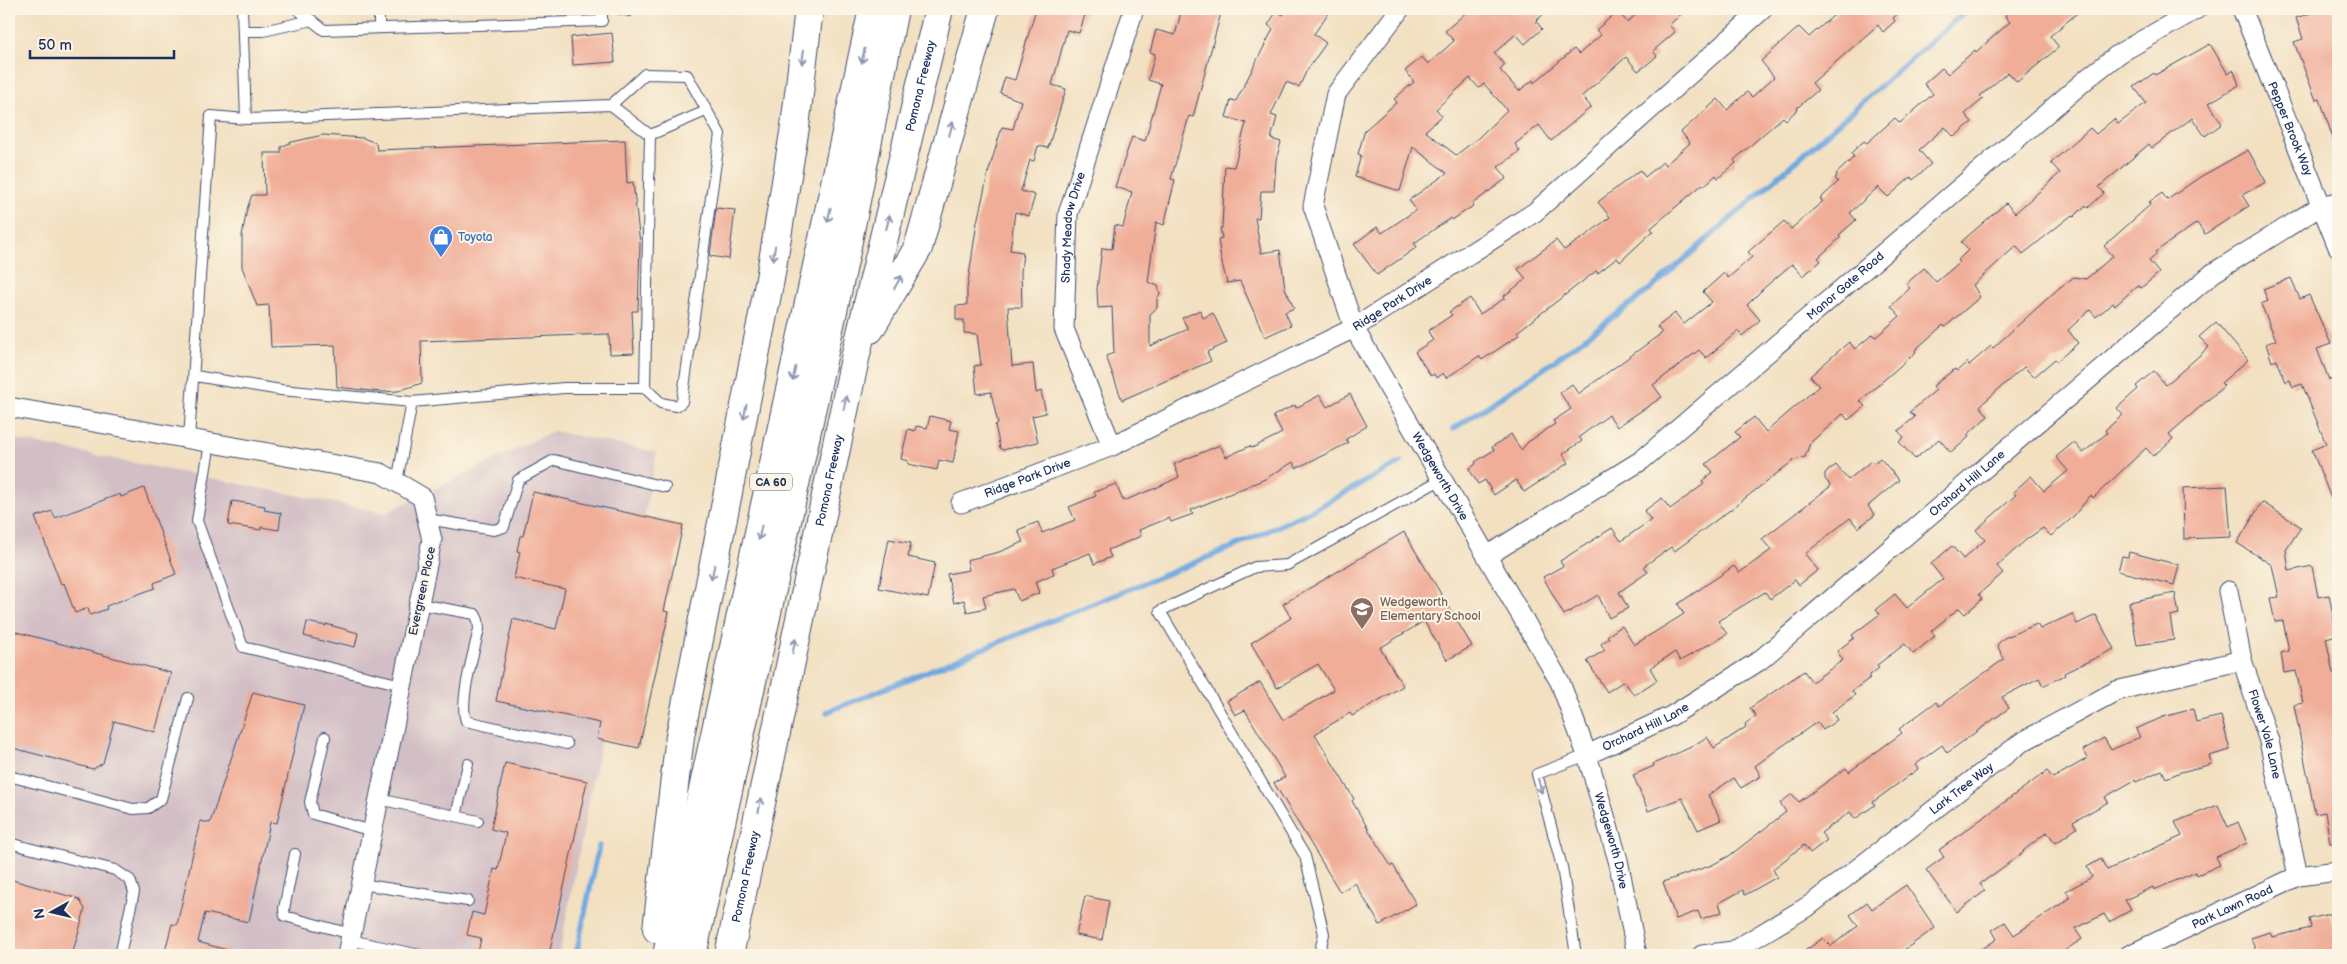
<svg xmlns="http://www.w3.org/2000/svg" width="2347" height="964" viewBox="0 0 2347 964" font-family="'Balsamiq Sans',sans-serif">
<style>
.industrial{fill:#d2bec5}
.lines{fill:none;stroke-linecap:round;stroke-linejoin:round}
.stream{stroke:#71a9e0;stroke-width:5.5}
.building{fill:#f0ad98;fill-rule:evenodd}
.lane-casing{stroke:#3b4a6d;stroke-width:12}
.street-casing{stroke:#3b4a6d;stroke-width:21}
.highway-casing{stroke:#3b4a6d;stroke-width:30}
.lane{stroke:#fff;stroke-width:10}
.street{stroke:#fff;stroke-width:19}
.highway{stroke:#fff;stroke-width:28}
.oneway{stroke:#8d97ae}
.labels{text-anchor:middle;stroke-width:4;stroke-linejoin:round;paint-order:stroke}
.shield{fill:#fcf5e5;stroke:#5e6a86;stroke-width:1}
.shield-label{font-size:11px;font-weight:bold;fill:#1b2f5e}
.street-label{font-size:12px;fill:#1b2f5e;stroke:#fcf5e5}
.shop-label{font-size:12px;fill:#366cbe;stroke:#fcf5e5;text-anchor:start}
.education-label{font-size:12px;fill:#785e54;stroke:#fcf5e5;text-anchor:start}
</style>
<rect width="100%" height="100%" fill="#fcf5e5"/>
<filter id="ink" filterUnits="userSpaceOnUse"><feTurbulence type="fractalNoise" baseFrequency=".02" numOctaves="2"/><feDisplacementMap in="SourceGraphic" scale="10" xChannelSelector="R" yChannelSelector="G"/><feConvolveMatrix kernelMatrix="1 2 1 2 8 2 1 2 1" color-interpolation-filters="sRGB"/></filter>
<filter id="wash" filterUnits="userSpaceOnUse"><feTurbulence type="fractalNoise" baseFrequency=".0096" numOctaves="4" result="noise"/><feDisplacementMap in="SourceGraphic" scale="20" xChannelSelector="R" yChannelSelector="G"/><feGaussianBlur stdDeviation="1.12" result="paint"/><feColorMatrix in="noise" values="0 0 0 0 0 0 0 0 0 0 0 0 0 0 0 0 0 1.4 0 .05"/><feComposite in="paint" operator="in"/></filter>
<g filter="url(#wash)">
<rect width="100%" height="100%" fill="#f2e0c1"/>
<path class="industrial" d="M553 431 657 452 559 955H9V438L386 513Z"/>
<g class="lines">
<path class="stream" d="M1453 429 1549 365 1653 287 1968 9
M827 712 1233 547 1315 509 1401 462
M576 955 599 846"/>
</g>
<g id="blocks">
<path class="building" d="M1036 9H1075L1086 12 1079 33 1067 30 1052 85 1066 89 1048 148 1038 146 1034 161 1030 160 1021 191 1035 195 1029 216 1015 212 1010 250 1023 252 1021 272 1022 307H1008L1012 366 1033 364 1036 393 1041 391 1046 413 1032 416 1038 442 1003 450 1000 448 995 425 998 424 991 392 977 394 974 366 981 365 977 334 964 333V320H956V306L967 305V289L977 222 989 170 1002 127 1013 129 1021 101 1000 93 1005 77 1015 80Z
M1182 9H1222L1193 117 1189 116 1171 179 1175 180 1164 225 1156 222 1148 282 1158 286 1160 294 1157 298V308L1150 314V346L1188 329 1182 318 1200 310 1203 318 1213 313 1227 343 1207 352 1211 361 1122 400 1106 356 1114 353 1112 307 1098 308 1097 289 1102 248 1112 249 1115 225 1123 227 1132 192 1115 187 1132 137 1145 141 1161 84 1148 80 1155 54 1150 52 1156 30 1175 35Z
M1287 9H1331L1314 34 1326 43 1306 72 1299 87 1286 82 1271 115 1277 117 1271 139 1281 142 1276 160 1274 191H1261L1259 218H1255L1261 253 1280 250 1285 288 1294 308 1285 312 1291 325 1265 337 1240 281 1227 283 1221 259 1218 239 1222 238 1220 228H1222L1225 166 1234 167 1246 123 1226 117 1231 100 1236 101 1273 29 1268 25 1277 11 1283 15Z
M1470 9H1549L1536 21 1542 29 1525 44 1516 34 1494 53 1505 65 1500 70 1519 91 1533 80 1534 83 1574 49 1579 54 1601 35 1596 30 1618 11 1627 22 1643 9H1687L1669 25 1675 32 1653 51 1657 56 1644 67 1638 71 1626 57 1582 96 1591 107 1551 141 1539 125 1515 144 1520 151 1498 167 1507 178 1472 204 1473 206 1452 220 1451 218 1414 243 1417 247 1377 275 1354 244 1377 227 1382 233 1416 210 1409 200 1447 173 1413 147 1400 191 1355 177 1361 155 1358 154 1365 130 1397 102 1394 99 1414 82 1405 71 1422 57 1428 64 1454 41 1445 31ZM1470 78 1479 88 1484 84 1507 110 1478 138 1456 155 1425 131 1442 116 1436 109Z
M1841 9H1904L1893 18 1895 21 1883 32 1878 25 1812 83 1818 90 1797 108 1798 109 1786 120 1783 117 1734 160 1736 163 1718 178 1716 175 1704 186 1703 184 1651 228 1653 231 1620 262 1617 258 1598 273 1596 271 1517 332 1519 335 1482 360 1479 356 1446 378 1443 373 1436 378 1434 374 1431 376 1415 352 1433 340 1428 331 1452 315 1449 312 1470 298 1480 314 1505 298 1504 296 1526 279 1518 269 1556 240 1564 250 1587 235 1610 217 1598 202 1640 170 1645 177 1663 162 1665 165 1690 143 1681 132 1718 99 1727 110 1747 92 1752 97 1774 77 1761 61 1799 27 1809 37Z
M2014 9H2082L2050 36 2059 47 2017 82 2008 72 1980 96 1983 99 1965 114 1972 122 1954 137 1945 127 1919 150 1931 164 1913 180 1911 177 1888 197 1878 187 1850 213 1856 220 1839 235 1841 237 1818 258 1821 261 1803 276 1792 264 1765 287 1747 305 1760 320 1742 336 1738 331 1706 358 1699 350 1653 385 1662 397 1617 427 1609 415 1579 437 1582 441 1563 454 1568 463 1524 492 1516 480 1494 495 1485 480 1478 484 1469 469 1476 464 1475 462 1494 450 1492 447 1511 434 1521 450 1528 442 1555 424 1553 421 1571 409 1560 393 1572 384 1578 394 1662 333 1657 327 1675 313 1684 324 1712 302 1703 292 1724 273 1728 278 1752 257 1748 252 1784 221 1791 229 1823 201 1820 199 1838 182 1835 178 1837 176 1836 174 1854 157 1851 153 1864 141 1867 143 1895 118 1900 123 1933 94 1924 84 1942 68 1948 74 1975 50 1976 52 2010 22 2005 16Z
M2323 9H2334L2338 23V144L2335 145 2320 99 2316 100 2294 42 2303 39 2296 18Z
M612 33 615 62 573 65 571 37Z
M2210 44 2228 74 2234 70 2239 85 2209 103 2222 124 2205 136 2192 118 2152 148 2149 144 2099 187 2104 193 2088 208 2086 205 2074 217 2072 215 2023 254 2016 246 1973 285 1980 297 1945 327 1943 325 1915 350 1916 352 1860 401 1865 406 1848 420 1843 414 1810 443 1805 457 1794 460 1730 510 1676 550 1674 551 1671 547 1644 566 1648 572 1619 592 1628 608 1609 618 1598 595 1564 615 1543 577 1563 566 1560 561 1612 528 1621 541 1651 520 1644 511 1662 498 1670 509 1704 484 1702 481 1713 472 1706 464 1740 437 1735 432 1754 417 1766 432 1819 386 1810 376 1849 342 1855 349 1873 334 1876 337 1900 316 1891 306 1910 288 1906 284 1924 268 1936 282 1960 262 1958 260 1968 250 1961 242 2006 203 2015 213 2040 191 2060 173 2051 163 2090 128 2096 134 2114 119 2118 124 2146 103 2134 87 2154 73 2155 75Z
M323 135 363 138 376 143 377 150 625 140 627 183 633 182 640 244 638 311H632L634 353 610 354 609 334 421 341 422 383 398 391 381 392 337 387 335 345 271 347 269 305 257 306 242 267V236L247 209 252 195H265L264 153H281V147L292 142Z
M2248 150 2266 182 2242 195 2249 206 2205 234 2197 223 2155 252 2157 254 2149 261 2159 273 2141 288 2138 285 2115 306 2113 303 2096 317 2090 310 2068 330 2078 343 2057 361 2055 359 2034 377 2024 367 2000 388 1980 406 1988 416 1967 435 1969 437 1951 453 1939 439 1915 459 1899 442 1904 437 1898 431 1915 417 1910 412 1936 390 1933 386 1952 371 1955 369 1957 371 1967 362 1969 365 1991 346 1993 348 2059 288 2074 277 2086 279 2113 256 2104 246 2151 204 2149 202 2162 193 2167 200 2200 177Z
M716 208 735 210 729 259 710 256Z
M2291 278 2300 299 2309 295 2331 344 2317 349 2329 380 2338 377V510L2336 511 2312 450 2326 444 2302 384 2293 387 2290 380 2286 382 2277 360 2272 362 2266 344 2276 340 2261 304 2268 301 2263 289Z
M2216 322 2248 360 2221 383 2224 386 2169 434 2173 439 2153 456 2146 448 2093 498 2091 495 2072 518 2051 536 2043 528 2027 539 1997 566 2003 573 1979 594 1982 599 1965 614 1959 608 1931 631 1935 636 1913 654 1905 644 1877 665 1879 668 1870 675V678L1852 691 1855 695 1832 712 1837 720 1823 730 1817 722 1778 749 1755 766 1761 776 1741 788 1734 778 1708 795 1721 820 1698 830 1682 798 1648 811 1633 775 1654 766 1653 764 1689 748 1707 737 1714 748 1746 727 1745 724 1756 716 1750 708 1804 671 1812 682 1843 660 1837 651 1854 638 1852 635 1880 614 1876 609 1895 594 1907 608 1943 579 1931 564 1952 546 1963 559 1985 540 1976 530 2016 495 2013 492 2031 476 2044 491 2068 471 2056 457 2074 442 2083 453 2107 433 2105 430 2123 415 2117 408 2138 389 2136 386 2154 371 2166 385 2209 347 2199 337Z
M1350 394 1367 426 1346 439 1348 443 1328 453 1296 468 1293 462 1265 479 1191 510 1193 514 1171 522 1169 518 1139 530 1141 536 1108 550 1111 557 1094 564 1090 553 1052 568 1054 574 1035 582 1039 593 1019 601 1014 589 983 596 986 608 967 612 964 600 954 603 947 574 969 570 967 560 999 552 1023 542 1018 530 1038 522 1042 533 1075 520 1069 507 1096 496 1094 492 1116 484 1123 501 1156 488 1179 477 1174 464 1220 445 1226 457 1250 446 1252 448 1282 433 1273 416 1295 405 1296 408 1320 395 1327 407Z
M930 416 951 421 949 429 959 431 953 463 939 460 937 470 908 464V461L901 459 908 429 915 431 916 426 927 428Z
M1880 458 1899 480 1868 506 1875 515 1858 528 1850 518 1805 554 1818 570 1799 585 1795 580 1770 599 1765 592 1718 621 1727 634 1680 661 1675 652 1650 668 1657 680 1634 695 1624 681 1607 692 1587 661 1605 650 1601 644 1609 638 1607 636 1622 626 1634 645 1684 614 1678 604 1734 566 1739 573 1771 550 1762 539 1831 486 1825 479V473L1836 465 1848 480 1871 461 1874 463Z
M2227 486 2231 537 2184 539 2183 488Z
M144 488 176 574 154 583 155 588 106 606 107 609 90 615 88 608 75 613 64 583 61 584 35 517 52 511 55 518 120 494 121 497Z
M533 492 683 525 664 611 669 612 639 748 597 739 600 723 496 701 513 619 556 629 565 589 514 578 520 552 517 551 520 536H523Z
M232 501 265 506 264 510 281 513 279 530 261 527V530L228 525Z
M2262 502 2301 527 2286 550 2289 571 2312 566 2318 597 2329 595 2337 635 2326 638 2333 673H2336L2338 684V843H2330L2325 812 2315 814 2294 705 2303 703 2296 671 2284 673 2281 653 2289 651 2283 621 2275 622 2270 598 2279 597 2272 565 2237 543Z
M1404 532 1472 646 1447 660 1424 621 1380 648 1403 686 1352 716 1350 713 1315 734 1354 799 1352 801 1377 844 1391 866 1393 865 1416 904 1380 925 1355 883 1340 892 1274 783 1285 777 1245 710 1235 715 1227 701 1260 682 1283 720 1334 690 1318 664 1277 688 1251 643 1291 618 1283 604Z
M889 539 911 543 908 557 935 563 928 598 879 588Z
M2129 552 2179 565 2174 585 2118 571 2122 556 2128 557Z
M2175 593 2179 614 2170 616 2174 640 2137 645 2129 602Z
M2072 614 2077 624 2096 615 2114 649 2064 673 2065 675 2043 686 2039 678 2002 697 2009 708 1947 753 1942 745 1915 765 1918 769 1873 802 1875 805 1855 819 1850 812 1821 833 1827 840 1810 853 1804 845 1773 869 1777 877 1745 895 1743 890 1719 903 1722 912 1701 919 1698 911 1676 919 1663 882 1712 865 1729 856 1786 812 1780 803 1792 794 1799 802 1846 768 1849 772 1902 733 1899 729 1936 702 1939 706 2004 659 1997 645 2004 638 2037 624 2040 629Z
M307 622 326 626V624L358 633 355 647 338 643 337 645 304 636Z
M9 630 171 673 155 732 114 721 103 763 93 769 9 747Z
M253 692 304 705 277 823 270 822 249 922 205 913 198 942 227 950 226 955H164L172 924 177 925 200 821 210 823Z
M2193 709 2196 722 2221 716 2230 750 2209 756 2212 764 2181 772 2166 778 2162 770 2136 782 2135 780 2105 797 2108 802 2073 822 2077 828 2056 843 2047 832 2023 851 2024 852 1980 884 1985 891 1957 912 1926 870 1944 857 1939 850 2047 771 2053 778 2088 758 2083 750 2104 738 2111 750 2140 737 2136 729 2163 717Z
M505 763 587 781 549 955H479L478 953 481 938 467 935 472 912 484 915 494 869 498 870 506 833 491 829Z
M2218 805 2228 827 2238 822 2247 843 2216 857 2220 865 2197 875 2196 872 2154 890 2153 887 2125 900 2131 910 2109 922 2104 914 2075 929 2082 939 2058 955H1973L1997 939 1992 930 2005 922 2014 935 2070 898 2066 891 2092 877 2087 867 2101 859 2107 870 2182 836 2175 822Z
M9 879 79 899 85 909 72 955H9Z
M1906 885 1935 928 1897 955H1799L1823 938 1831 946 1858 926 1850 915 1867 902 1872 909Z
M1085 896 1109 901 1102 940 1076 935Z
M2330 914 2338 955H2257L2251 938 2270 932 2272 937 2311 928 2309 919Z"/>
</g>
</g>
<g filter="url(#ink)">
<use href="#blocks" fill-opacity="0" stroke="#3b4a6d" stroke-width="1"/>
<g class="lines">
<g class="lane-casing">
<path id="lane" d="M242 9 246 119
M297 9 324 30 602 21V9
M379 9V28
M620 9 629 11
M243 31H263L312 20
M611 105 645 74 687 75 720 134 682 402 676 406 661 403 645 388
M650 135 706 111
M195 376 281 390 412 402
M189 439 211 116 246 119 611 105 650 135 645 388H564L412 402 397 482
M210 443 197 521 243 647 402 685
M427 519 494 530 504 527 518 480 554 460 665 487
M419 604 475 614 478 620 479 629C474 652 459 701 466 721L567 744
M325 737 310 802 313 814 372 831
M9 776 133 809 148 808 161 799 188 698
M379 799 478 821
M456 816 468 764
M9 843 115 870 130 880 134 892 120 955
M295 854 284 909 285 916 351 934
M361 884 468 901
M350 940 420 955
M1319 955 1324 934 1305 856 1160 611 1255 567 1287 565 1442 479
M1576 955 1562 867 1537 774 1587 755"/>
</g>
<g class="street-casing">
<g id="street">
<path id="s1" d="M1400 9 1336 94 1313 206 1354 328 1560 682 1587 755 1618 860 1637 955"/>
<path id="s2" d="M2242 9 2338 247"/>
<path d="M9 407 381 473 422 497 432 540 347 955"/>
<path id="s3" d="M1112 446 1064 329 1068 214 1134 9"/>
<path id="s4" d="M961 503 1112 446 1354 328 1535 212 1763 9"/>
<path id="s5" d="M1487 556 1642 460 2089 77 2120 53 2197 9"/>
<path id="s6" d="M2228 591 2242 660 2269 741 2298 876"/>
<path id="s7" d="M1587 755 1671 716 1759 661 2213 273 2321 206 2338 202"/>
<path id="s8" d="M1702 955 1733 951 1810 905 2022 742 2116 691 2242 660"/>
<path id="s9" d="M2129 955 2298 876 2338 871"/>
</g>
</g>
<g class="highway-casing">
<g id="highway">
<path d="M870 329 918 248 985 9"/>
<path d="M657 929 680 736 770 279 795 127 809 9"/>
<path d="M667 955 873 9"/>
<path d="M692 955 845 256 894 9"/>
<path id="s10" d="M729 955 856 354 939 9"/>
</g>
</g>
<use href="#lane" class="lane"/>
<use href="#street" class="street"/>
<use href="#highway" class="highway"/>
</g>
<defs><path id="oneway-shaft" d="M-6 0H5M1.5-3L5.5 0L1.5 3" fill="none" stroke-width="1.6" stroke-linecap="round" stroke-linejoin="round" transform="scale(1.25)"/></defs>
<g class="oneway">
<use href="#oneway-shaft" transform="translate(863 56) rotate(102)"/>
<use href="#oneway-shaft" transform="translate(803 57) rotate(97)"/>
<use href="#oneway-shaft" transform="translate(951 129) rotate(-74)"/>
<use href="#oneway-shaft" transform="translate(829 215) rotate(102)"/>
<use href="#oneway-shaft" transform="translate(888 222) rotate(-76)"/>
<use href="#oneway-shaft" transform="translate(774 253) rotate(99)"/>
<use href="#oneway-shaft" transform="translate(898 282) rotate(-60)"/>
<use href="#oneway-shaft" transform="translate(794 374) rotate(102)"/>
<use href="#oneway-shaft" transform="translate(845 403) rotate(-78)"/>
<use href="#oneway-shaft" transform="translate(745 412) rotate(101)"/>
<use href="#oneway-shaft" transform="translate(760 533) rotate(102)"/>
<use href="#oneway-shaft" transform="translate(713 572) rotate(101)"/>
<use href="#oneway-shaft" transform="translate(794 646) rotate(-78)"/>
<use href="#oneway-shaft" transform="translate(1540 786) rotate(75)"/>
<use href="#oneway-shaft" transform="translate(760 805) rotate(-78)"/>
</g>
</g>
<defs>
<g id="shop-pin" transform="scale(1.25)"><path d="M0 17L-7.5 6A9.5 9.5 0 1 1 7.5 6Z" fill="#3f7fe0" stroke="#fcf5e5"/><path d="M-5-2.5h2.3a2.7 3.5 0 0 1 5.4 0H5L5.5 6h-11ZM-1.5-2.5h3a1.5 2.3 0 0 0-3 0Z" fill="#fff"/></g>
<g id="school-pin" transform="scale(1.25)"><path d="M0 17L-7.5 6A9.5 9.5 0 1 1 7.5 6Z" fill="#8d6e63" stroke="#fcf5e5"/><path d="M0-5L7-2L0 1L-7-2ZM-4 1L0 2.5L4 1V4Q0 6-4 4Z" fill="#fff"/></g>
</defs>
<g fill-rule="evenodd">
<use href="#shop-pin" x="441" y="237"/>
<use href="#school-pin" x="1362" y="609"/>
</g>
<g class="labels">
<rect class="shield" x="750" y="473.5" width="42" height="17" rx="4"/>
<g class="shield-label">
<text x="771" y="486">CA 60</text>
</g>
<g class="street-label">
<text dy="4" stroke="none"><textPath href="#s10" startOffset="890">Pomona Freeway</textPath></text>
<text dy="4" stroke="none"><textPath href="#s2" startOffset="129">Pepper Brook Way</textPath></text>
<text dy="4" stroke="none"><textPath href="#s3" startOffset="229">Shady Meadow Drive</textPath></text>
<text dy="4" stroke="none"><textPath href="#s5" startOffset="450">Manor Gate Road</textPath></text>
<text dy="4" stroke="none"><textPath href="#s4" startOffset="476">Ridge Park Drive</textPath></text>
<text dy="4" stroke="none"><textPath href="#s1" startOffset="521">Wedgeworth Drive</textPath></text>
<text dy="4" stroke="none"><textPath href="#s4" startOffset="71">Ridge Park Drive</textPath></text>
<text dy="4" stroke="none"><textPath href="#s10" startOffset="485">Pomona Freeway</textPath></text>
<text dy="4" stroke="none"><textPath href="#s7" startOffset="470">Orchard Hill Lane</textPath></text>
<text transform="translate(422 591) rotate(-78)" y="4">Evergreen Place</text>
<text dy="4" stroke="none"><textPath href="#s7" startOffset="65">Orchard Hill Lane</textPath></text>
<text dy="4" stroke="none"><textPath href="#s6" startOffset="148">Flower Vale Lane</textPath></text>
<text dy="4" stroke="none"><textPath href="#s8" startOffset="312">Lark Tree Way</textPath></text>
<text dy="4" stroke="none"><textPath href="#s1" startOffset="926">Wedgeworth Drive</textPath></text>
<text dy="4" stroke="none"><textPath href="#s10" startOffset="80">Pomona Freeway</textPath></text>
<text dy="4" stroke="none"><textPath href="#s9" startOffset="114">Park Lawn Road</textPath></text>
</g>
<g class="shop-label">
<text x="458" y="241">Toyota</text>
</g>
<g class="education-label">
<text x="1380" y="606">Wedgeworth<tspan x="1380" dy="14">Elementary School</tspan></text>
</g>
</g>
<rect width="2347" height="964" fill="none" stroke="#fcf5e5" stroke-width="30"/>
<g transform="translate(52 912) rotate(262)" stroke="#fcf5e5" stroke-width="4" paint-order="stroke">
<path d="M0-4L9 19L0 12L-9 19Z" fill="#1b2f5e"/>
<text y="-8" font-size="14" font-weight="bold" text-anchor="middle" fill="#1b2f5e">N</text>
</g>
<path d="M30 50v8h144v-8" fill="none" stroke="#1b2f5e" stroke-width="2.5"/>
<text x="38" y="50" font-size="15" fill="#1b2f5e" stroke="#fcf5e5" stroke-width="4" paint-order="stroke">50 m</text>
</svg>
